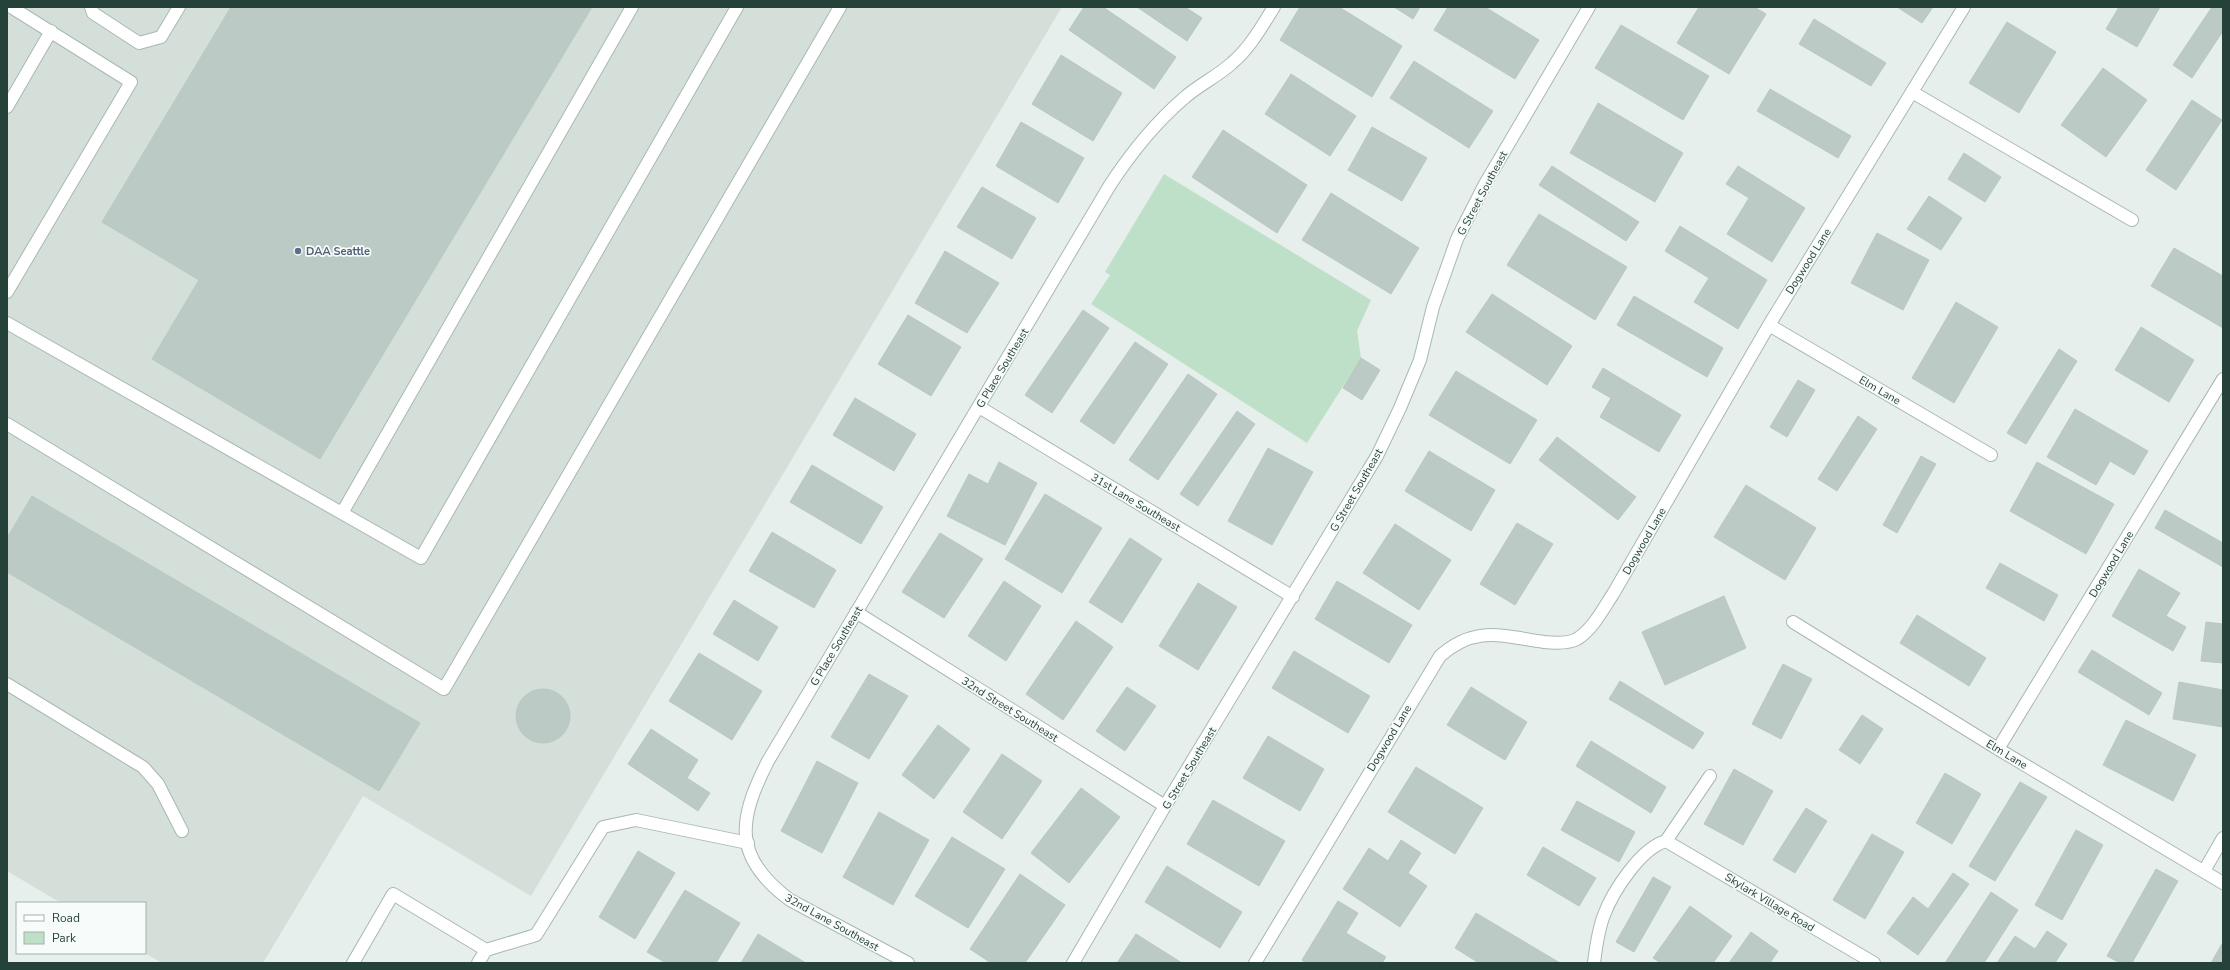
<svg xmlns="http://www.w3.org/2000/svg" width="2230" height="970" viewBox="0 0 2230 970" font-family="'Nunito Sans',sans-serif">
<style>
.built{fill:#d4dfda}
.green{fill:#bfe0c8}
.building{fill:#bbcac4;stroke:#b8c9c2}
.lines{fill:none;stroke-linecap:round;stroke-linejoin:round}
.lane-casing{stroke:#a8b8b2;stroke-width:14}
.street-casing{stroke:#a8b8b2;stroke-width:14}
.lane{stroke:#fff;stroke-width:12}
.street{stroke:#fff;stroke-width:12}
.service-dot{fill:#5c6f8a;stroke:#f7fbf9;stroke-width:1.5}
.labels{text-anchor:middle;stroke-width:3.5;stroke-linejoin:round;paint-order:stroke}
.street-label{font-size:11px;fill:#24423a;stroke:#f7fbf9}
.service-label{font-size:11px;font-weight:bold;fill:#4e5e75;stroke:#f7fbf9;text-anchor:start}
</style>
<rect width="100%" height="100%" fill="#e6efeb"/>
<path class="built" d="M7 7H1062L531 896 363 796 263 963H162L145 953V903H61L7 871Z"/>
<path class="green" d="M1164 174 1371 300 1357 331 1361 358 1307 443 1091 304 1110 275 1105 272Z"/>
<path class="building" d="M231 7H592L320 459 152 359 199 280 102 222Z
M1084 7H1103L1176 57 1154 89 1069 30Z
M1137 7H1185L1202 18 1187 41Z
M1300 7H1339L1402 46 1372 97 1280 40Z
M1394 7H1420L1413 19Z
M1448 7H1485L1539 40 1515 79 1434 30Z
M1699 7H1754L1766 14 1729 74 1677 43Z
M1897 7H1933L1922 23Z
M2119 7H2160L2137 47 2106 29Z
M2212 7H2223V31L2192 78 2173 65Z
M1814 19 1886 63 1871 86 1799 44Z
M2007 22 2056 52 2019 113 1969 83Z
M1621 25 1709 76 1683 120 1595 68Z
M1061 55 1122 93 1093 141 1032 104Z
M1414 61 1493 111 1469 148 1390 98Z
M2103 68 2147 100 2106 157 2061 125Z
M1291 74 1356 116 1330 156 1265 114Z
M1770 89 1851 136 1838 158 1757 111Z
M2192 100 2222 120 2176 190 2146 170Z
M1598 103 1683 153 1655 202 1570 153Z
M1021 122 1084 158 1058 203 996 166Z
M1372 127 1427 158 1402 201 1348 170Z
M1223 130 1307 185 1277 233 1192 177Z
M1964 153 2001 177 1985 202 1948 179Z
M1552 166 1639 222 1626 241 1539 185Z
M1738 166 1805 208 1772 262 1727 234 1749 198 1726 184Z
M982 187 1036 218 1012 259 957 227Z
M1331 193 1419 248 1391 294 1302 240Z
M1929 196 1962 218 1941 250 1907 229Z
M1539 214 1627 267 1595 320 1507 265Z
M1680 226 1767 280 1738 329 1694 302 1709 278 1665 251Z
M1877 233 1929 260 1903 310 1851 283Z
M2174 248 2223 276V328L2151 286Z
M945 251 999 283 967 333 915 303Z
M1492 294 1572 346 1547 385 1466 332Z
M1634 296 1723 348 1707 377 1617 325Z
M1956 302 1998 327 1954 403 1912 378Z
M1083 310 1109 328 1052 413 1025 395Z
M908 315 961 347 931 396 878 364Z
M2141 327 2194 360 2169 402 2115 370Z
M1135 342 1168 364 1114 444 1080 421Z
M2059 349 2077 361 2026 444 2007 433Z
M1361 358 1380 370 1362 400 1343 388Z
M1603 368 1681 415 1659 452 1600 417 1611 398 1592 387Z
M1456 371 1537 420 1510 464 1429 415Z
M1188 374 1217 394 1158 480 1129 460Z
M1798 380 1815 390 1787 437 1770 427Z
M855 398 916 434 894 471 833 435Z
M2075 409 2148 451 2134 475 2110 461 2096 485 2047 457Z
M1237 411 1255 424 1198 506 1180 494Z
M1858 416 1877 429 1837 491 1818 479Z
M1557 437 1636 497 1618 520 1539 460Z
M1268 448 1313 472 1272 545 1228 521Z
M1429 451 1495 490 1471 531 1405 491Z
M1921 456 1936 464 1897 533 1883 525Z
M999 462 1037 483 1005 545 947 516 969 474 988 484Z
M2037 462 2114 504 2086 554 2010 511Z
M812 465 883 507 861 544 790 502Z
M1746 485 1816 528 1785 580 1714 537Z
M1045 494 1102 528 1062 593 1005 559Z
M32 496 420 723 379 791 7 572V538Z
M2165 510 2223 543V567L2155 528Z
M1517 523 1553 544 1515 605 1480 584Z
M1395 524 1451 560 1419 610 1363 573Z
M772 532 836 570 814 608 749 571Z
M940 533 983 559 944 618 902 592Z
M1130 538 1162 559 1122 623 1089 602Z
M2000 563 2058 595 2044 621 1986 588Z
M2139 569 2180 593 2166 616 2186 627 2173 651 2112 616Z
M1004 581 1041 606 1006 661 968 636Z
M1337 581 1412 625 1389 663 1315 619Z
M1198 583 1237 607 1198 670 1159 646Z
M1724 596 1746 648 1665 685 1642 632Z
M734 600 778 627 758 661 713 634Z
M1917 615 1986 658 1969 686 1900 643Z
M1076 621 1113 647 1063 720 1026 694Z
M2206 622 2223 624V663L2201 661Z
M2092 650 2162 693 2149 715 2078 672Z
M1294 651 1370 696 1348 733 1272 688Z
M699 653 762 691 732 740 669 701Z
M1783 664 1812 679 1781 739 1752 724Z
M869 674 908 696 869 759 831 737Z
M1620 681 1704 733 1693 749 1609 699Z
M2179 682 2223 690V727L2173 719Z
M1127 687 1156 706 1125 751 1096 731Z
M1471 687 1527 722 1505 760 1447 725Z
M516 716a27 27 0 1 1 54 0a27 27 0 1 1-54 0Z
M1862 715 1883 729 1860 764 1839 750Z
M2126 720 2196 755 2173 801 2103 765Z
M938 725 970 749 934 799 902 775Z
M651 729 698 760 687 778 710 793 698 811 628 764Z
M1268 736 1324 769 1300 811 1243 778Z
M1591 741 1666 787 1651 813 1576 766Z
M1002 754 1042 781 1002 839 963 812Z
M817 761 858 783 822 853 781 831Z
M1416 767 1483 808 1455 854 1388 812Z
M1734 769 1773 791 1743 845 1704 824Z
M1945 773 1981 794 1952 844 1916 823Z
M2020 782 2047 797 1995 881 1969 866Z
M1081 788 1120 817 1069 883 1031 853Z
M1213 800 1285 841 1259 886 1187 844Z
M1577 801 1635 832 1619 862 1561 830Z
M1806 808 1827 821 1795 873 1773 860Z
M879 812 929 840 893 905 843 877Z
M2076 830 2103 845 2062 920 2035 905Z
M1872 834 1904 852 1865 919 1833 900Z
M952 837 1005 869 968 928 915 896Z
M1401 840 1421 853 1408 873 1427 886 1400 927 1343 889 1369 848 1388 861Z
M1543 847 1596 878 1579 906 1527 875Z
M638 851 675 873 635 939 599 917Z
M1167 866 1242 912 1220 948 1145 902Z
M2156 869 2178 881 2132 963H2120L2107 956Z
M1953 873 1969 884 1918 955 1887 933 1913 897 1928 909Z
M1020 874 1065 905 1025 963H991L970 949Z
M1653 877 1671 887 1634 952 1616 942Z
M685 890 740 923 716 963H666L647 952Z
M1991 892 2018 910 1984 963H1945Z
M1338 901 1358 913 1346 933 1386 957 1382 963H1306L1302 960Z
M1690 906 1732 936 1713 963H1661L1653 958Z
M1476 913 1560 963H1479L1455 948Z
M2047 931 2067 944 2055 963H1997L2015 936 2035 949Z
M1751 932 1778 951 1770 963H1729Z
M758 934 806 963H741Z
M1136 934 1182 963H1117Z
M2223 942V963H2211Z"/>
<g class="lines">
<g class="lane-casing">
<path id="lane" d="M91 7 93 13 139 43 161 37 179 7
M1912 92 2132 220
M7 107 51 31
M7 292 131 82 11 7
M7 323 421 558 737 7
M7 424 444 689 840 7
M342 513 632 7
M7 684 143 767 158 784 182 831
M353 963 393 894 486 950
M478 963 486 950 536 935 603 827 636 820 748 843"/>
</g>
<g class="street-casing">
<path id="street" d="M1769 325 1991 455
M979 407 1293 597
M856 612 1165 806
M1793 622 1998 749 2223 883
M1998 749 2223 379
M1666 841 1874 963
M2204 871 2223 838
M908 963 790 900C732 857 738 820 768 761L1110 185C1131 153 1154 124 1183 99 1198 85 1217 77 1232 63 1250 48 1262 26 1274 7
M1073 963 1165 806 1377 456 1400 408 1420 360 1433 307 1457 239 1485 184 1589 7
M1255 963 1440 656C1475 625 1502 636 1544 642 1554 643 1568 644 1577 639 1593 629 1603 609 1613 594L1769 325 1964 7
M1594 963C1596 947 1598 930 1604 915 1613 891 1641 848 1666 841L1710 776"/>
</g>
<use href="#lane" class="lane"/>
<use href="#street" class="street"/>
</g>
<circle class="service-dot" cx="298" cy="251" r="4"/>
<g class="labels">
<g class="street-label">
<text transform="translate(1482 193) rotate(-62)" y="4">G Street Southeast</text>
<text transform="translate(1808 261) rotate(-58)" y="4">Dogwood Lane</text>
<text transform="translate(1002 368) rotate(-59)" y="4">G Place Southeast</text>
<text transform="translate(1880 390) rotate(30)" y="4">Elm Lane</text>
<text transform="translate(1356 490) rotate(-60)" y="4">G Street Southeast</text>
<text transform="translate(1136 502) rotate(31)" y="4">31st Lane Southeast</text>
<text transform="translate(1644 541) rotate(-60)" y="4">Dogwood Lane</text>
<text transform="translate(2111 564) rotate(-59)" y="4">Dogwood Lane</text>
<text transform="translate(836 646) rotate(-59)" y="4">G Place Southeast</text>
<text transform="translate(1010 709) rotate(32)" y="4">32nd Street Southeast</text>
<text transform="translate(1389 738) rotate(-59)" y="4">Dogwood Lane</text>
<text transform="translate(2007 754) rotate(31)" y="4">Elm Lane</text>
<text transform="translate(1189 768) rotate(-59)" y="4">G Street Southeast</text>
<text transform="translate(1770 902) rotate(31)" y="4">Skylark Village Road</text>
<text transform="translate(832 922) rotate(29)" y="4">32nd Lane Southeast</text>
</g>
<g class="service-label">
<text x="306" y="255">DAA Seattle</text>
</g>
</g>
<rect width="2230" height="970" fill="none" stroke="#24423a" stroke-width="16"/>
<rect x="16" y="902" width="130" height="52" fill="#f7fbf9" stroke="#a3b1ad"/>
<rect x="24" y="915" width="20" height="6" fill="#ffffff" stroke="#a3b1ad"/>
<text x="52" y="922" font-size="12" fill="#24423a">Road</text>
<rect x="24" y="932" width="20" height="12" fill="#bfe0c8" stroke="#a3b1ad"/>
<text x="52" y="942" font-size="12" fill="#24423a">Park</text>
</svg>
